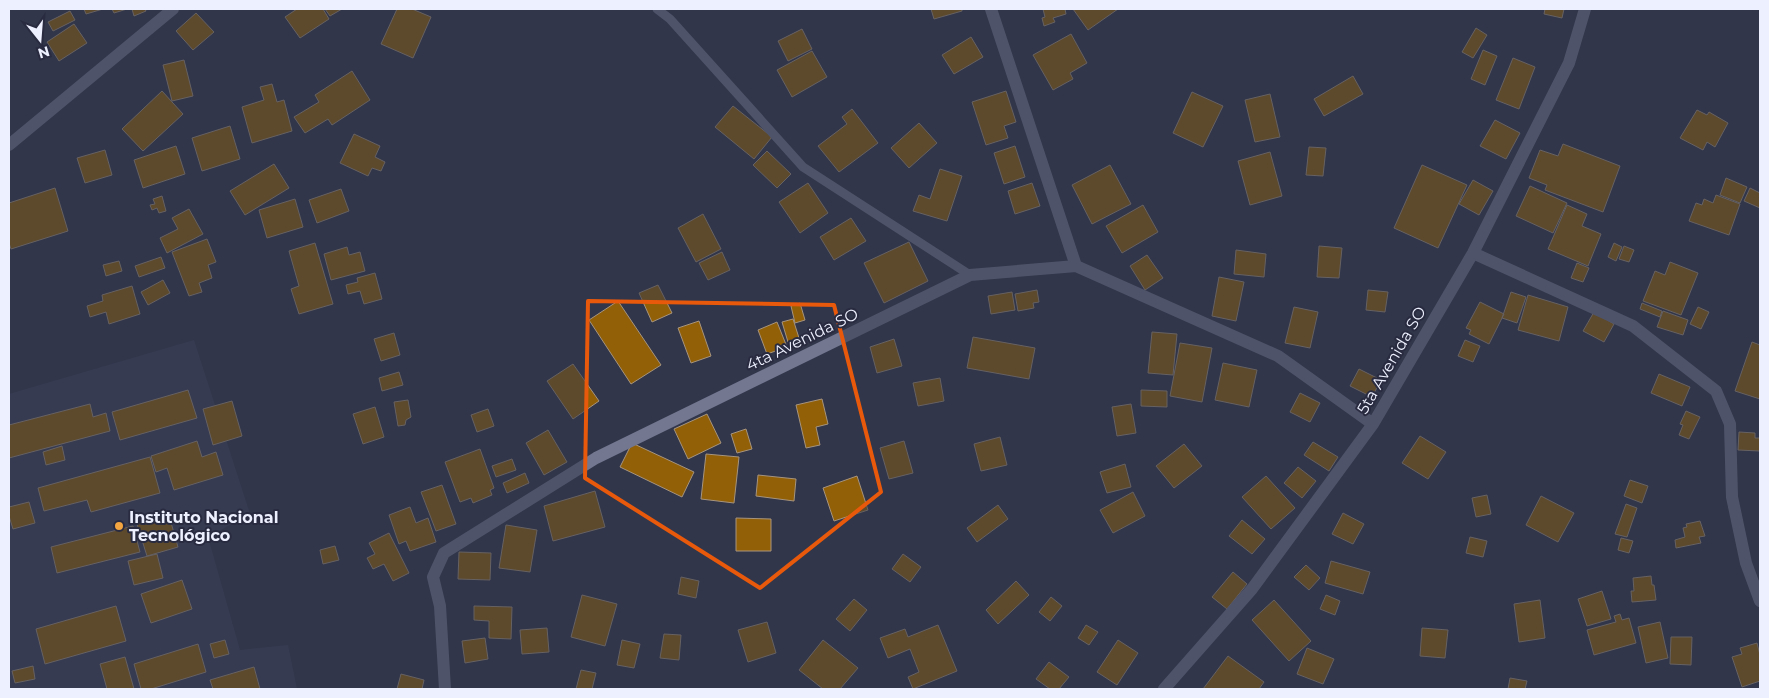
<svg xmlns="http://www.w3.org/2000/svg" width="1769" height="698" font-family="Montserrat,sans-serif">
<rect width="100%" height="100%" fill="#32364b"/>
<path fill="#3d415b" d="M194 340 250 514 208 537 240 650 288 645 297 689H9V394Z"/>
<path fill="#926006" stroke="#a6947e" d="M84 9H103L86 14Z
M112 9H127L114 13Z
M132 9H145L146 11 134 16Z
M297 9H323L329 19 300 38 285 17Z
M325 9H342L330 16Z
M397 9H412L431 17 413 58 381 44Z
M931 9H962V11L934 19Z
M1043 9H1065L1066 14 1053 18 1055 22 1044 26 1042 18 1045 17Z
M1073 9H1118L1088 30Z
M1545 9H1564L1562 18 1544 14Z
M70 11 75 20 53 31 48 22Z
M196 13 214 32 193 50 176 31Z
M74 24 87 43 59 61 47 42Z
M1476 28 1487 35 1473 58 1462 52Z
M802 29 812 49 788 61 778 41Z
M1071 34 1087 63 1070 73 1073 79 1053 90 1033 55Z
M971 37 983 57 954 74 942 55Z
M1483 50 1497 56 1485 85 1471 79Z
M812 51 827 77 792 97 777 70Z
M1513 58 1535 67 1519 109 1496 100Z
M184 60 193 96 172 101 163 65Z
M352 71 370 100 332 125 328 119 305 133 294 117 319 102 315 95Z
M1353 76 1363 94 1324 116 1314 99Z
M272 84 277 102 284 100 292 131 252 143 242 107 264 100 260 87Z
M162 91 183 114 143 151 122 129Z
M1006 91 1016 122 1004 126 1008 138 986 145 972 102Z
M1192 92 1223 106 1203 147 1173 133Z
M1270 94 1280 137 1255 142 1245 100Z
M733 106 772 137 754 159 715 127Z
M852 109 878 143 839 172 818 146 847 124 842 117Z
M1697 110 1707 115 1709 112 1728 123 1715 147 1707 142 1703 150 1680 138Z
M1495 120 1520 133 1506 159 1480 146Z
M919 123 937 143 909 168 891 148Z
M230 126 240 159 202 171 192 138Z
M354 134 380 146 375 157 385 162 381 171 372 168 368 176 340 163Z
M1563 144 1620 166 1603 212 1545 190 1547 185 1529 178 1540 150 1558 156Z
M176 146 185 174 143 188 134 160Z
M1015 146 1025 177 1004 184 994 153Z
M1309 147 1326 148 1323 176 1306 175Z
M105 150 112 175 85 183 77 158Z
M767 151 791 174 777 188 753 165Z
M1270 152 1282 196 1250 205 1238 161Z
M274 164 289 188 245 215 230 191Z
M1110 165 1131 204 1092 224 1072 185Z
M1422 165 1467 185 1438 248 1394 228Z
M940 169 962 176 947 221 913 211 919 195 930 199Z
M1726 178 1747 187 1740 203 1720 195Z
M1473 180 1493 191 1479 215 1459 204Z
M808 183 828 213 800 233 779 202Z
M1032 183 1040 206 1015 214 1008 191Z
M1530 186 1567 203 1553 233 1516 216Z
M55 188 68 231 11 249 9 243V203Z
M1750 188 1760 193V208L1744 201Z
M341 189 349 211 317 223 309 200Z
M1716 195 1740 204 1729 235 1689 221 1696 203 1702 205 1704 199 1713 203Z
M162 196 166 211 159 213 157 208 152 210 150 205 155 204 153 199Z
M295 199 303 227 267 238 259 210Z
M1143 205 1158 232 1122 253 1106 226Z
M1567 205 1587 214 1582 226 1601 234 1588 266 1548 249Z
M189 209 203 234 167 253 160 238 178 229 172 218Z
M703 214 721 249 696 262 678 228Z
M851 218 866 241 834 260 820 237Z
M207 239 216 262 208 265 212 278 199 283 202 292 189 296 172 252Z
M909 242 928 281 884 303 864 263Z
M315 243 333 304 299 314 291 289 299 286 289 251Z
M1614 243 1622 247 1616 261 1608 257Z
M1319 246 1342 248 1339 278 1317 277Z
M1624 246 1634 250 1629 262 1619 259Z
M347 247 349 255 360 252 365 271 331 280 324 254Z
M1236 250 1266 254 1264 277 1234 274Z
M722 252 730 270 708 280 699 263Z
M1147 255 1163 278 1145 290 1130 266Z
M161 257 165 268 139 277 135 266Z
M119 261 122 271 106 276 103 265Z
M1670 262 1698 273 1681 315 1643 301 1655 271 1665 275Z
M1577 263 1589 268 1583 282 1571 278Z
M375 273 382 299 364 304 360 291 348 294 346 285 358 282 357 278Z
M1219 277 1244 282 1236 321 1212 316Z
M163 280 170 293 148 305 141 292Z
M658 285 672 313 652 322 639 293Z
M132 286 140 314 109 324 106 312 90 317 87 306 103 301 102 295Z
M1037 290 1039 302 1033 303 1034 308 1018 311 1015 294Z
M1368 290 1388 292 1385 312 1366 310Z
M1012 292 1015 310 991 314 988 296Z
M1511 292 1526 297 1517 323 1502 318Z
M1528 295 1568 307 1559 341 1518 330Z
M618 301 661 365 631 384 589 320Z
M1480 302 1504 314 1489 344 1469 334 1471 330 1466 328Z
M800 303 805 320 795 323 791 306Z
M1642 303 1662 311 1660 317 1640 309Z
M1294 307 1318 312 1310 348 1285 343Z
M1698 307 1709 312 1701 329 1690 324Z
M1663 311 1688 320 1683 335 1657 327Z
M1594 312 1614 324 1604 342 1583 331Z
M793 319 799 338 788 342 782 322Z
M699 321 711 356 691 363 678 328Z
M777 322 787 347 767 354 758 330Z
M1152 332 1177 334 1173 375 1148 373Z
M394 333 400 355 381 361 374 339Z
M973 337 1035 348 1029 379 967 368Z
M894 339 902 366 877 373 870 347Z
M1465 340 1480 346 1473 362 1458 356Z
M1752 342 1760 345V399L1735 391Z
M1180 343 1212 348 1202 402 1170 396Z
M1223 363 1257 370 1249 407 1215 400Z
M573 364 599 401 573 419 547 381Z
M1359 369 1381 380 1372 397 1350 386Z
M399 372 403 385 382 391 379 378Z
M1659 374 1690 387 1682 406 1651 393Z
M940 378 944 401 918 406 913 383Z
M188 390 197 418 120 440 112 412Z
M1141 390 1167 391V407L1141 406Z
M1300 393 1320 403 1310 422 1290 412Z
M822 399 828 424 816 427 820 445 806 448 796 405Z
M408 400 411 417 406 420 405 425 398 426 394 402Z
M232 401 242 436 213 445 203 409Z
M90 404 93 417 106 413 110 431 9 458V425Z
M1131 404 1136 433 1117 436 1112 407Z
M375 407 384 437 363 444 353 414Z
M488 409 494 426 477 432 471 415Z
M1686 411 1700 417 1689 439 1679 435 1683 425 1680 424Z
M707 414 721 443 688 459 674 429Z
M746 429 752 449 737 453 731 434Z
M548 430 567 462 544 475 526 443Z
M1739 432 1755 433V438H1760V451L1738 450Z
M1420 436 1446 452 1428 479 1402 463Z
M1000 437 1007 465 981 471 974 444Z
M197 441 202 457 216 452 223 475 174 490 167 468 156 472 151 456Z
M904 441 913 473 889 479 880 448Z
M1313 442 1338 457 1329 471 1304 455Z
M632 443 694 472 682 497 620 467Z
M1184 444 1202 466 1174 488 1156 466Z
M62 446 65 460 46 465 43 452Z
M480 449 494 488 490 490 492 495 473 503 471 498 460 502 445 462Z
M706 454 739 457 734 503 701 499Z
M150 457 160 493 91 512 87 500 44 511 38 488Z
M512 459 516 470 496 477 492 466Z
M1125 464 1131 487 1107 493 1100 472Z
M1298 467 1316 481 1302 498 1284 483Z
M525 473 529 483 507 493 503 483Z
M758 475 796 479 794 501 756 496Z
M857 476 868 510 834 521 823 488Z
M1266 476 1295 508 1271 529 1242 497Z
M1630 480 1648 486 1642 503 1624 496Z
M442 485 456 524 436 531 421 492Z
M595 491 605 527 553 541 544 506Z
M1133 492 1145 516 1113 533 1100 510Z
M1487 495 1491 514 1476 517 1472 498Z
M1541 496 1574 513 1558 542 1526 525Z
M29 502 35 523 13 529 9 516V507Z
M1626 504 1637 508 1627 537 1615 534Z
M998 505 1008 519 977 542 967 528Z
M410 507 416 523 428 518 436 542 410 551 406 541 399 544 389 515Z
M168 512 178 547 147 556 136 521Z
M1343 513 1364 524 1353 544 1332 534Z
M736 518 771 519V551H736Z
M1242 520 1265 539 1252 554 1229 536Z
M1700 521 1705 536 1699 537 1701 543 1676 548 1675 540 1685 537 1683 528 1687 527 1686 524Z
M506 525 537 530 530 572 499 568Z
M133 526 140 552 57 573 51 547Z
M389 533 409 573 393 581 384 564 373 569 367 558 375 554 369 543Z
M1470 537 1487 541 1483 557 1466 553Z
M1621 538 1633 541 1629 553 1618 550Z
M335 546 339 560 323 564 320 550Z
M459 552 491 553 490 580 458 579Z
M157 554 163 578 134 585 128 561Z
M903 554 921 567 910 582 892 569Z
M1331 561 1370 572 1363 594 1325 583Z
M1306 565 1320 578 1309 590 1294 577Z
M1233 572 1247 584 1227 609 1212 597Z
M1651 576 1652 585H1654L1656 600 1632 602 1631 591H1634L1633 578Z
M681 577 699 581 696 598 678 594Z
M182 580 192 609 151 623 141 594Z
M1016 581 1029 595 998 624 986 610Z
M1602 591 1611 619 1587 626 1578 599Z
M582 595 617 604 605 646 571 637Z
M1326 595 1340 601 1335 615 1320 609Z
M1051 597 1062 606 1050 621 1039 612Z
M854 599 867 610 850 631 836 619Z
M1274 600 1311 641 1289 661 1252 620Z
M1540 600 1545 638 1519 642 1514 604Z
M116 606 126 641 45 664 36 629Z
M474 606 512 607 511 639 489 638V621L474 620Z
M1620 614 1622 620 1629 618 1636 643 1594 655 1587 630 1616 622 1614 616Z
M767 622 776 653 748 662 738 630Z
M1660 622 1668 658 1646 663 1638 627Z
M938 625 957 671 913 689 908 677 919 672 910 649 888 658 880 638 905 629 908 637Z
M1086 625 1098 632 1089 645 1078 638Z
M547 628 549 652 522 654 520 630Z
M1422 628 1448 630 1445 658 1420 656Z
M664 634 681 635 679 660 660 658Z
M1671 637H1692L1691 665 1670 664Z
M485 638 488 659 465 663 462 641Z
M225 640 229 654 214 658 210 644Z
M622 640 640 644 634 668 617 665Z
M823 640 858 668 840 689H823L799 670Z
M1118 640 1138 653 1117 685 1097 672Z
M1757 643 1760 655V681L1742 687 1732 657 1742 654 1740 648Z
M198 644 206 672 151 689H141L134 664Z
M1307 648 1334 659 1323 684 1297 674Z
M1228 656 1264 682 1259 689H1203Z
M125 657 134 689H107L100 664Z
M1049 662 1069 677 1059 689H1050L1036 679Z
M33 666 35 679 15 683 12 671Z
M254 667 260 689H213L210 680Z
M581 670 596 673 592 689H576Z
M401 674 424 680 422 689H397Z
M1510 678 1527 681 1525 689H1508Z"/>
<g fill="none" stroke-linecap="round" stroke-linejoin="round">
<path stroke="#737790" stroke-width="9" d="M657 9 670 19 803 167 970 275"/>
<path stroke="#737790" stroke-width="12" d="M991 9 1076 266
M9 145 173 9
M1473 253 1633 326 1716 391 1730 424 1732 497 1746 563 1760 601
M445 689 440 606 433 577 444 553 596 458 970 275 1076 266 1278 356 1373 424
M1164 689 1252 589 1373 424 1473 253 1569 63 1585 9"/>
</g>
<path d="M0 0H1769V698H0ZM588 301 834 305 881 492 760 588 585 478Z" fill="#32364b" fill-opacity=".55" fill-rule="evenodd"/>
<path fill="none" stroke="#e8590c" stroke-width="4" stroke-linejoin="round" d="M588 301 834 305 881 492 760 588 585 478Z"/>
<circle fill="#f2a540" stroke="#292b40" stroke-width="2" cx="119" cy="526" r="5"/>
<g text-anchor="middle" stroke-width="4" stroke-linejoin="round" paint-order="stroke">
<g font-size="16" fill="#edf0fe" stroke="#292b40">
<text transform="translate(802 339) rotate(-26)" y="6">4ta Avenida SO</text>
<text transform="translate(1391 360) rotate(-60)" y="6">5ta Avenida SO</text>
</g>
<g font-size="16" font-weight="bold" fill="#edf0fe" stroke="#292b40" text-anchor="start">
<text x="129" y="523">Instituto Nacional<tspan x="129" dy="18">Tecnológico</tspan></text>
</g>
</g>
<rect width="1769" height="698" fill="none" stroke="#edf0fe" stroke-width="20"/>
<g transform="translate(40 40) rotate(163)" stroke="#292b40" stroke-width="4" paint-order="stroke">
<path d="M0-4L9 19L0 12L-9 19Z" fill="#edf0fe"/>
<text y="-8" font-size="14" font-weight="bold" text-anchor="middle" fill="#edf0fe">N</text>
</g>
</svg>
